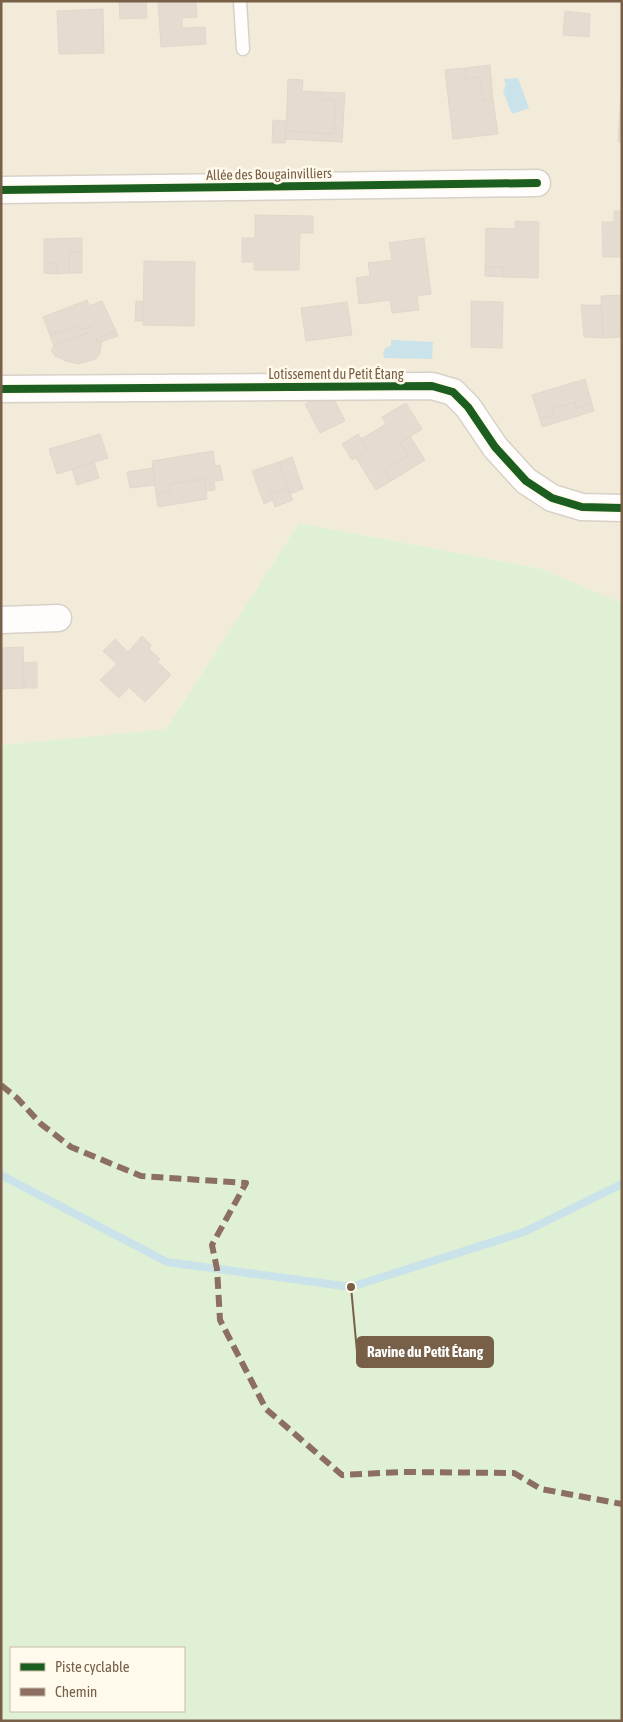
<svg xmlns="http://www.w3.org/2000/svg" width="623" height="1722" font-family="'Asap Condensed',sans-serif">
<rect width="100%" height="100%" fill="#f7f4ea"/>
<path fill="#f3ebda" d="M1 1H622V603L542 569 299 523 166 729 1 745Z"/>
<path fill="#e0f0d4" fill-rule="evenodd" d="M299 523 542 569 622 603V1721H1V745L166 729ZM11 1648H184V1711H11Z"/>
<path fill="#cae2e9" d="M518 78 529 108 512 114 503 91 506 85 504 79Z
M391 340 433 342 432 359 384 358 383 354 385 348 391 346Z"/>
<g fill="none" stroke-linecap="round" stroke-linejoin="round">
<path stroke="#cae2e9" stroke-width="8" d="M1 1175 167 1262 351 1287 524 1232 622 1184"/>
</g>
<path fill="#e4dcd1" stroke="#e1d8cc" d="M119 1H146L147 18 120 19Z
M158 1H196L197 17 182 18V28L205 27 206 44 161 47Z
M103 9 104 53 59 54 57 11Z
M565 11 590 14 589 37 563 35Z
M490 65 493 100 483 101 480 77 466 79 465 68Z
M465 68 466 79 480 77 483 101 493 100 498 134 453 139 445 70Z
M288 79 303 80 302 91 321 92V100H335L334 134 286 131Z
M622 82V109H620Z
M321 92 345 93 342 142 285 139 286 131 334 134 335 100H321Z
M620 109H622V124H619Z
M273 120 286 121 285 143H272Z
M619 124H622V143L618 142Z
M621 203H622V257H603L602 222H614V211H622Z
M255 215 313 216V233H300L299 270H254V262H242V238H255Z
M515 221 539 222 538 278 503 277V267H485L486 228 515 229Z
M82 238V252H69V273L57 274V263H44V239Z
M424 238 431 294 417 296 419 310 392 313 390 300 359 304 356 278 370 276 368 263 392 260 389 243Z
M69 252H82V273H69Z
M144 261 195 262 194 326 143 325Z
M44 263H57V274L44 273Z
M485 267H503V277L485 276Z
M622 295V327H620V337L603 338 601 296Z
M87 300 89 306 102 301 116 331 97 339 91 326 81 330 79 325 50 335 43 317Z
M136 301H143V321H135Z
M471 301 503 302 502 348 471 347Z
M347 302 352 335 306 341 301 308Z
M581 305H601L603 338 584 337Z
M79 325 81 330 91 326 92 331 54 346 50 335Z
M92 331 98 343 102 341 100 353 96 359 78 364 66 361 55 356 51 350 54 346Z
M116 331 118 336 98 343 97 339Z
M585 379 592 404 576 408 575 402 552 409 554 415 540 419 532 395Z
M330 391 345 421 320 433 305 404Z
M575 402 576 408 592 404 594 411 542 427 540 419 554 415 552 409Z
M406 403 422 429 400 443 408 456 384 470 391 481 376 490 356 458 368 450 361 439 386 424 382 417Z
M100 434 108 458 57 474 49 449Z
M358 434 368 450 352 460 342 444Z
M410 436 425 460 391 481 384 470 408 456 400 443Z
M213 451 215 466 220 465 223 480 214 481 215 490 206 491 204 479 169 484 171 491 156 494 152 461Z
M292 457 303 489 290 494 279 462Z
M94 462 99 478 77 485 72 469Z
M279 462 288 488 271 493 273 500 264 504 252 471Z
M153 468 155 485 130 488 127 472Z
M204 479 207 499 158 507 156 494 171 491 169 484Z
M288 488 293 500 275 507 271 493Z
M142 636 151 645 149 649 160 659 157 662 163 667 142 688 135 681 119 698 100 680 117 664 103 651 115 639 128 652Z
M23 647 24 688 1 689V648Z
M37 662V688H24L23 663Z
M163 667 171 675 145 702 130 688 135 681 142 688Z"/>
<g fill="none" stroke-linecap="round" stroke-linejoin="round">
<g stroke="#d7d1c8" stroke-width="15">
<path id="lane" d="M240 1 243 49"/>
</g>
<g stroke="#d7d1c8" stroke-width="29">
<path id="street" d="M1 190 537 183
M1 389 432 386 453 392 468 407 495 447 526 481 552 498 582 507 622 508
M1 620 58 618"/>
</g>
<use href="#lane" stroke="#fefdfc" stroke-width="12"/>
<use href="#street" stroke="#fefdfc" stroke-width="26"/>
<path stroke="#8d6e63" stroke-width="6" stroke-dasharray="12 6" stroke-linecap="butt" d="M1 1085 17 1098 41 1124 71 1147 141 1176 246 1183 212 1245 217 1269 220 1320 266 1409 342 1475 402 1472 514 1473 541 1489 622 1504"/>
<g stroke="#fffaec" stroke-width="11">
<path id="cycleway" d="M1 190 537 183
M1 389 432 386 453 392 468 407 495 447 526 481 552 498 582 507 622 508"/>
</g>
<use href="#cycleway" stroke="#1b5e20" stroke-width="8"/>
</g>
<g text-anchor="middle" stroke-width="5" stroke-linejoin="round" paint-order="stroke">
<g font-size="14" fill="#785f48" stroke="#fffaec">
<text transform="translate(269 174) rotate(-1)" y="5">Allée des Bougainvilliers</text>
<text x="336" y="379">Lotissement du Petit Étang</text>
</g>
</g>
<path fill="none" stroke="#785f48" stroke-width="2" d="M351 1287L357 1352"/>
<circle fill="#785f48" stroke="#fffaec" stroke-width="2" cx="351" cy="1287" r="5"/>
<rect fill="#785f48" stroke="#785f48" stroke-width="2" x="357" y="1337" width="136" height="30" rx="5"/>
<g font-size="15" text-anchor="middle" font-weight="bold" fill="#fff">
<text x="425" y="1357">Ravine du Petit Étang</text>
</g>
<rect width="623" height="1722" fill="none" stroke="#785f48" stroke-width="5"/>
<rect x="10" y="1647" width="175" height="65" fill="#fffaec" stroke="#c9bcaa"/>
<rect x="20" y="1663" width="25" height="8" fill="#1b5e20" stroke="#c9bcaa"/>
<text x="55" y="1672" font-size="15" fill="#785f48">Piste cyclable</text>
<rect x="20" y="1688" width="25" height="8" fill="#8d6e63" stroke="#c9bcaa"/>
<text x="55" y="1697" font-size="15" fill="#785f48">Chemin</text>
</svg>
